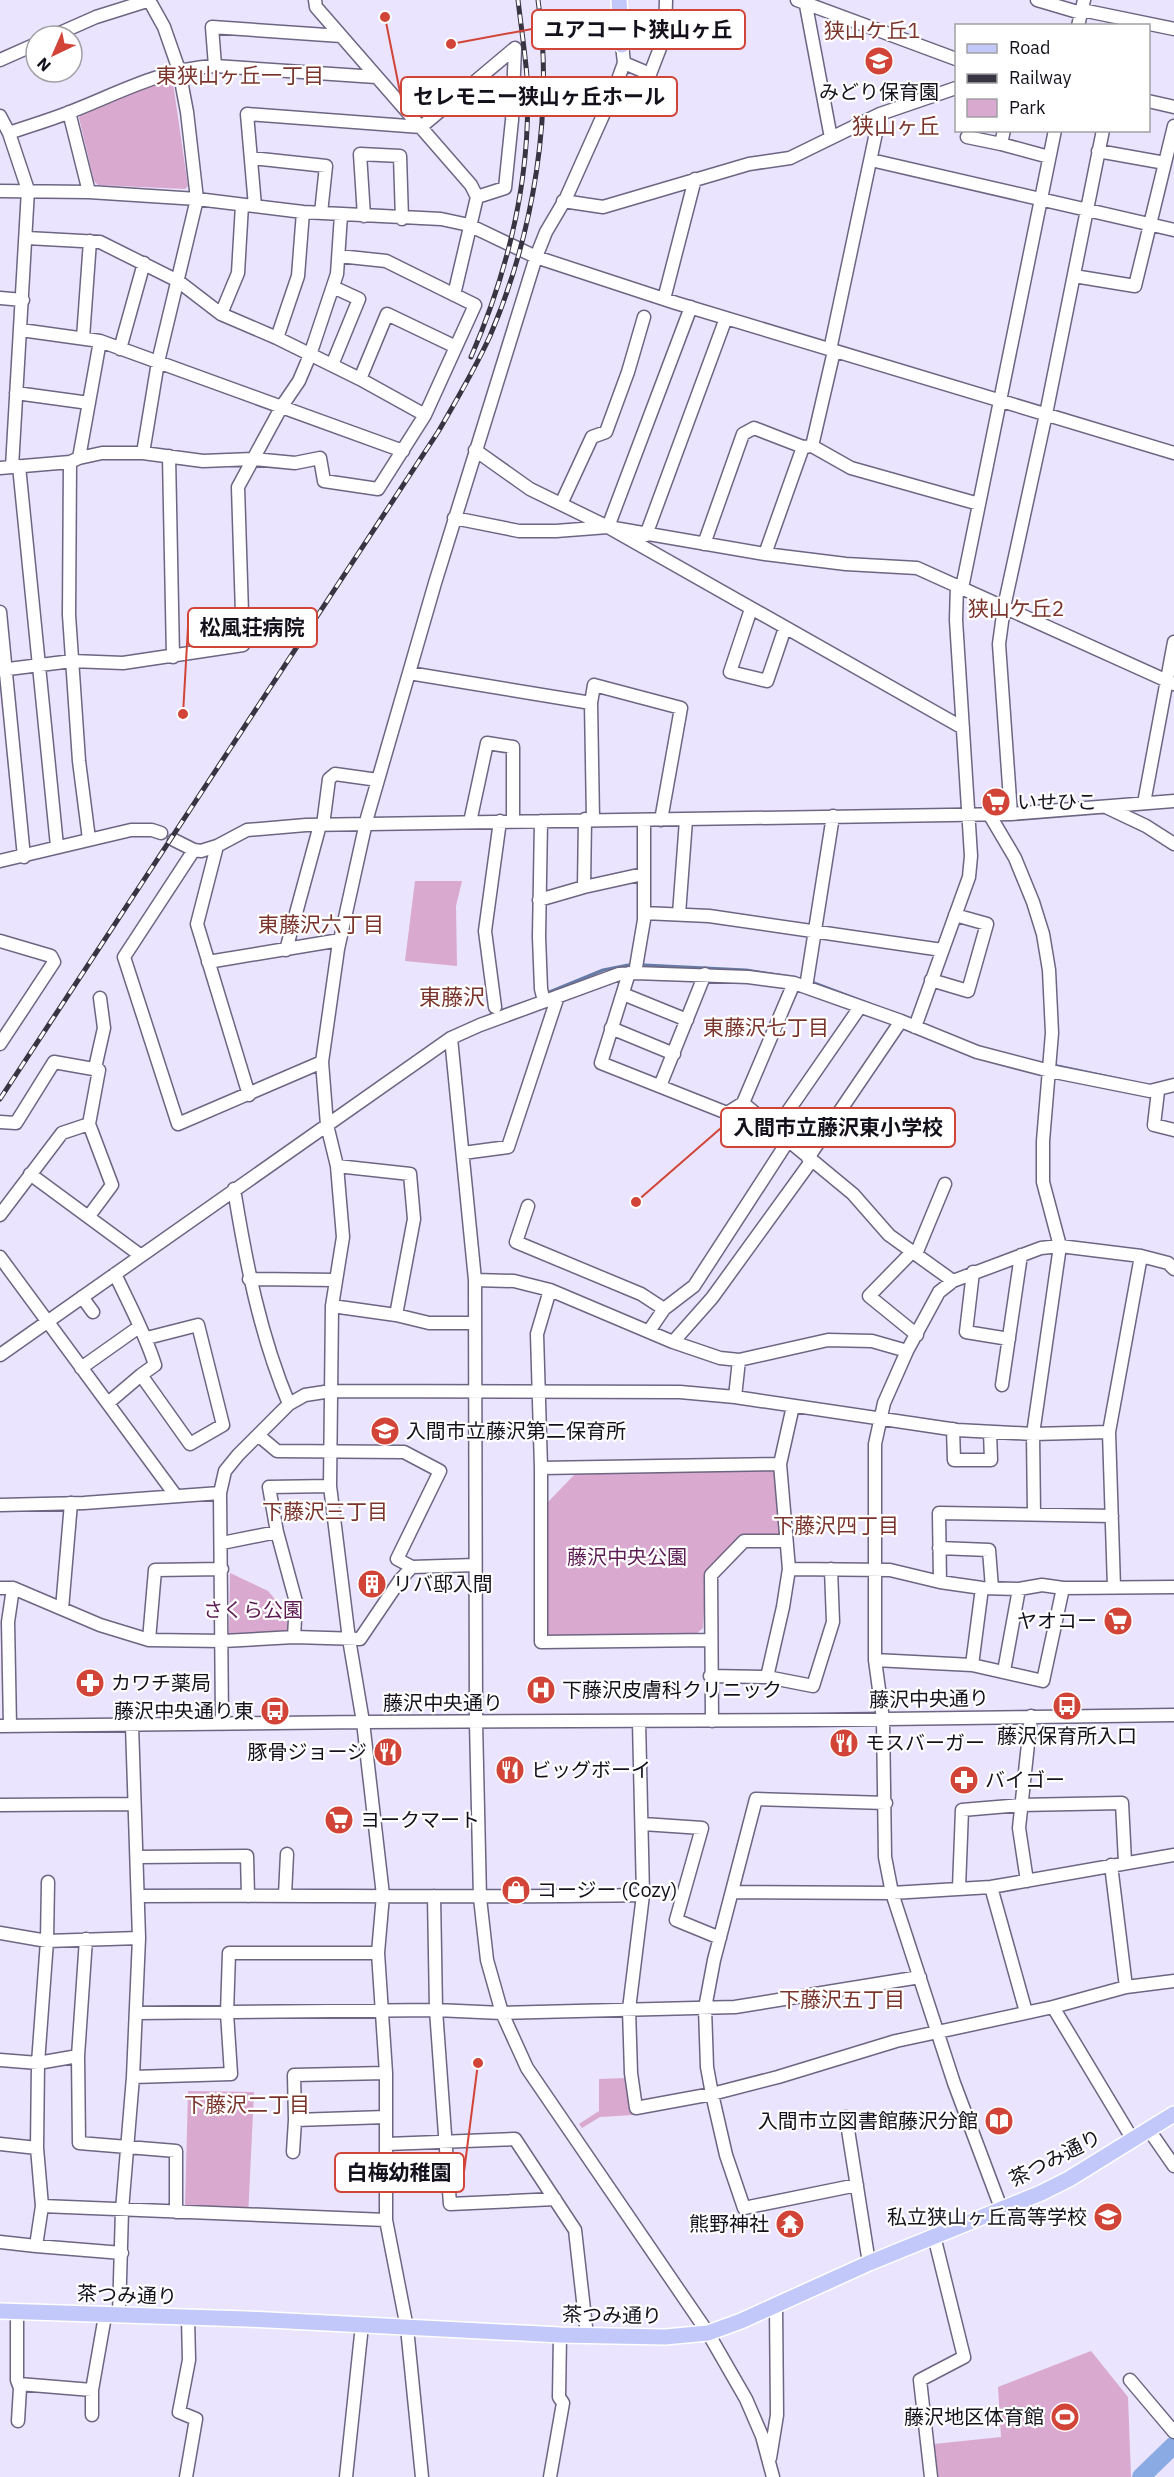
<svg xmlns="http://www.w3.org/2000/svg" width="1174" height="2477" font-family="'IBM Plex Sans','Noto Sans JP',sans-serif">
<rect width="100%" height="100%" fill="#eae4fe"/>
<path fill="#d9a9cf" d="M165 79 173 83 188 186 185 189 98 185 94 181 79 118 81 114Z
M415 881H462L456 906 457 966 405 961Z
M771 1469 781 1477V1532L777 1537H744L706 1574 703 1628 695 1635 667 1634 663 1640H546L543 1629 548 1502 575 1474Z
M230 1573 268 1591 292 1619 294 1637 229 1633Z
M626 2078 633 2115 600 2117 582 2128 579 2124 599 2111V2079Z
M188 2091 254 2092 248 2217 185 2207Z
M1091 2351 1128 2397 1131 2477H938L934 2444 1001 2437 998 2387Z"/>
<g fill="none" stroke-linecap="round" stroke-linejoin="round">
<path stroke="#667ca7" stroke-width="3" d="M645 965 746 970 791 977
M809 981 870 1004
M547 993 603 970 628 965
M491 1014 529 1001
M1053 1065 1124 1080"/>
<path stroke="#89aae2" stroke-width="18" d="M1141 2477 1174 2445"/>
<g stroke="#6d6582" stroke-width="15">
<path id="minor" d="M315 0 316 7 471 185 477 197 454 295
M797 0 956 59
M805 0 831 138
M1037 0 1081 13
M1082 10 1174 29
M1078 26 1084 0
M53 36 96 17 150 0
M0 60 36 44
M624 63 650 74 665 35 666 0
M215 66 212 27 341 36
M1148 101 1174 107
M69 112 89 192
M0 116 9 133 28 190 12 467
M9 133C29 126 50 120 70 112 119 93 161 69 215 66L376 77
M967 137 1001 144 1004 130
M1001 144 1049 157
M1098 151 1165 163
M252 158 326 166 321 213
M871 160 1174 230
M0 191 89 192 197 199 303 212 441 219 469 225 536 257 676 303 1174 453
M563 201 603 207 749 164 790 158 880 114 956 88
M255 206 247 114 421 127 515 48 512 120 505 188 477 197
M364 216 360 154 400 156 402 219
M27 238 100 242 178 281 221 314 277 338 360 379 425 415
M1074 276 1135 286 1174 126
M0 298 23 300
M664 299 695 179
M221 314 238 273 242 205
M21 330 100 341 403 451
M83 338 90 241
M277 338 298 276 303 212
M120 349 144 263
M830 350 880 114
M332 365 359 299 333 287
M360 379 387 314 456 347
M16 393 89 403
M812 446 851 468 979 504
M475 450 530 489 608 527 963 728
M143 453 158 362 197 199 187 112 179 70 164 27 149 0
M169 456 173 657
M79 458 102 453H143L203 461 253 459 295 463 320 458 324 481 378 489 425 415 475 305 386 261 339 256
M70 462 69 615 79 761 89 839
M19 466 57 846
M0 468 70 462 79 458 100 341
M561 504 592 437 606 432 628 372 644 317
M454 518 519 531H556L608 527 765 554 846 564 917 568 1174 684
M608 527 691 307
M646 535 726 318
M704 544 743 434 754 428 803 447
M765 554 803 447 812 446 834 351
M962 588 1055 130
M751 609 730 672 767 681 785 628
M0 612 24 857
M0 670 72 661 123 663 243 645 238 487 282 406 299 381 310 355 337 274 341 215
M409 673 591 703 594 685 681 708 661 820
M591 703 593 819
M1144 803 1174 642
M1106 807 1146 826 1174 844
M989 814 1015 858 1033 902 1043 934 1049 970 1052 1033 1043 1141V1182L1060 1246 1033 1434 1034 1515
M1011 814 999 644 1004 607 1046 414 1103 130
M541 821 539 937 541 989 544 1001
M470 822 487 743 513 747V821
M323 825 329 779 335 774 378 780
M174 840 194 850 201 851 217 846 247 830 306 825 1011 814 1174 801
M217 846 197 924 249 1095
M194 850 124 957 178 1124 322 1062
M0 861 131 830H152L161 833
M584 887 585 819
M539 900 584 887 643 874
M644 913 709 916 942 950
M679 914 686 820
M0 941 51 956 54 962 0 1044
M286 950 320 825
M208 962 340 940
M629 973 601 1063 727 1113 743 1103
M635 973 644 920V820
M931 980 968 991 987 924 955 915
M794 983 743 1103 853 1194 889 1235 953 1281
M806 987 833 816
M623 994 687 1020
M495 1007 485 931 500 821
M915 1027 969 877 971 856 956 620 957 585
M611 1028 674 1054
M451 1038 475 1280 476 1722 480 1898 487 1960 502 2013 527 2068 708 2333 746 2399 762 2436 773 2477
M95 1068 104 1028 100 998
M660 1086 705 974
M1158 1091 1154 1125 1174 1130
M0 1122 16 1123 54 1062 99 1070 89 1124 62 1133 0 1215
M89 1124 112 1185 89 1216
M775 1130 860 1007
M463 1153 508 1147 558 996
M808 1158 901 1021
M337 1166 410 1174 414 1219 396 1315
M30 1174 140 1255
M234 1189C246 1263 260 1335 289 1404
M528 1206 516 1242 641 1294 664 1309 649 1331
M913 1251 869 1296 917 1335
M916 1254 945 1184
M0 1257 176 1496
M973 1272 966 1332 1009 1339
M115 1274C129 1304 145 1333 155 1365L141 1375 190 1444 223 1425 198 1325 147 1338
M249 1279 336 1280
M475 1280 514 1281 550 1290 673 1342 720 1358 739 1360 828 1340 872 1341 907 1351
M550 1290 537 1334 541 1468V1642L710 1640
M82 1297 93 1312
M332 1306 396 1315 429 1323H475
M664 1309 694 1286 788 1141
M673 1342 712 1298 812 1160
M0 1355 451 1038 480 1025 619 974 635 973 748 977 794 983 901 1021 977 1052 1050 1071 1150 1091 1174 1085
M81 1368 139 1327
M1002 1385 1021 1255
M735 1397 739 1360
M108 1403 141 1375
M953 1429 954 1460H991L990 1432
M258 1435 277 1451 404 1452 440 1471 397 1559 412 1567 475 1565
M541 1468 780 1464
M0 1505 84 1503 220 1493
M222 1543 277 1532
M939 1548 989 1550 992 1588
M789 1569 890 1570 940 1582 982 1588 1019 1589 1042 1585 1063 1588 1174 1587
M940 1582 939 1513 1112 1516
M1114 1587 1109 1432 1141 1256
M0 1588H13L100 1625 149 1640 223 1641 294 1637 360 1639 400 1580 412 1567
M62 1609 71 1503
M294 1637 296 1602 277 1532 269 1487 330 1486
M149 1640 155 1570 222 1569
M875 1660 972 1665 1043 1681 1063 1588
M972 1665 982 1588
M1004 1671 1019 1589
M710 1676 767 1677 813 1686 833 1622 831 1569
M767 1677 783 1607 789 1569 780 1464 793 1406
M639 1721 643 1895 629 2009 631 2073 636 2108 712 2094 778 2077 896 2041 1053 2007 1126 1987 1174 1981
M712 1721 711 1575 744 1541H785
M222 1724 220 1493 225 1471 238 1455 289 1404 305 1395 331 1391 680 1392 735 1397 957 1430 1033 1434 1109 1432
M0 1726 363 1722 812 1720 1174 1715
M10 1726 8 1622 13 1588
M0 1805 133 1804
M643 1824 702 1828 676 1920 720 1938
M137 1857 247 1856 248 1896
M1111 1865 1126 1987
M1027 1881 1019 1828 1031 1716
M991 1887 1026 2012
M959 1888 962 1810 1020 1805 1122 1803 1125 1862
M733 1892 892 1893 991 1887 1174 1855
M285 1895 287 1854
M138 1896C306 1895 475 1898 643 1895
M434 1896 436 2010 450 2204 555 2199
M0 1933 47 1941 139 1938
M86 1939 78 2056 79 2143 176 2151V2212
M1053 2007 1133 2140
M136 2013 436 2010 502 2013 735 2007 920 1977
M0 2060 38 2063 78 2056
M386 2073 294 2075 295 2120 386 2117
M133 2077 231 2074 227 2013 229 1953H378
M846 2117 869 2263
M1149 2130 1174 2166
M0 2144 37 2148
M387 2144 515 2139 575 2230 587 2336
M293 2152 295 2120
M857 2185 744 2208 726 2155 712 2094 707 2067 705 2008 714 1960 756 1799 886 1803
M42 2206 386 2220
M1001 2208 954 2083 892 1893 885 1857 883 1719 875 1660V1444L884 1403 907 1351 939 1292 953 1281 1041 1248 1060 1246 1141 1256 1168 1263 1174 1269
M0 2242 36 2246 42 2206 37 2148 38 2063 47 1941 48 1882
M36 2246 122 2253
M17 2312V2380L20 2388 18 2421
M119 2315 122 2210 133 2077 139 1938 132 1725
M1130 2380 1174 2432
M19 2384 92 2390
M92 2415V2390L105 2316
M770 2458 777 2415 776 2306
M186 2477 196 2419 179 2412 189 2360 188 2318
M346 2477 362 2325
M422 2477 407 2328 386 2220V2073L378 1953 383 1895 363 1722 349 1639 330 1486 332 1306 343 1237 337 1166 327 1125 322 1062 338 949 367 818 435 583 536 257 546 232 566 198 613 93 624 63 622 45
M550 2477 563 2403 559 2397 560 2335
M931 2477 920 2380 964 2357 934 2236"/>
</g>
<g stroke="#fff" stroke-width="18">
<path id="major" d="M619 0 622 45
M0 2311 247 2319 560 2335 665 2337 708 2333 741 2321 869 2263 1041 2193 1069 2179 1174 2114"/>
</g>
<use href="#minor" stroke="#fff" stroke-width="12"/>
<use href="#major" stroke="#c3c8fb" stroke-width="15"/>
<g stroke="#383442" stroke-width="5">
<path id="rail" d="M471 357C509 269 532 175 527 77 525 52 521 26 518 0
M0 1099 438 432C456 401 475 369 490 336 534 233 554 111 538 0"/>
</g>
<use href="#rail" stroke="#fff" stroke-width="3" stroke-dasharray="9" stroke-linecap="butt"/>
</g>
<defs>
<g id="school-disc" transform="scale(1.5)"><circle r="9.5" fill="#d14437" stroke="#fff"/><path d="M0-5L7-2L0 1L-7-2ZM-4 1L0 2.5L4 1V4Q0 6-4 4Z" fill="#fff"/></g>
<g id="supermarket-disc" transform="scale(1.5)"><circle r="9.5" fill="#d14437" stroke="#fff"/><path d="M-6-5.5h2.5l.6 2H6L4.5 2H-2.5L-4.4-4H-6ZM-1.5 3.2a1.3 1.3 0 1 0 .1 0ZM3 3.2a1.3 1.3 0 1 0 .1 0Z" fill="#fff"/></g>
<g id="building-disc" transform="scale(1.5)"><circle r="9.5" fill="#d14437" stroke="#fff"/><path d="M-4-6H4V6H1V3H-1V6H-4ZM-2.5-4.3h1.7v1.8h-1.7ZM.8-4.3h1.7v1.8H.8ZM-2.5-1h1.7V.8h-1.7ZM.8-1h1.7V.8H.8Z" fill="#fff"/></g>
<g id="pharmacy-disc" transform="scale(1.5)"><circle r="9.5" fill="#d14437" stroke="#fff"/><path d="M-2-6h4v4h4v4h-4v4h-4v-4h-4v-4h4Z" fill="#fff"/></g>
<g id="hospital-disc" transform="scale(1.5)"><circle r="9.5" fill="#d14437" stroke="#fff"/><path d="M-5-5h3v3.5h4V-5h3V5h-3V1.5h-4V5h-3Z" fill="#fff"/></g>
<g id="bus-disc" transform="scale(1.5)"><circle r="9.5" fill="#d14437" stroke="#fff"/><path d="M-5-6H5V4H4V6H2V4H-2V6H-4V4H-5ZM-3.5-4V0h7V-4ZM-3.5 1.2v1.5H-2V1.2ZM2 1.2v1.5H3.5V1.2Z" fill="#fff"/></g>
<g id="restaurant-disc" transform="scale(1.5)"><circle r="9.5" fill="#d14437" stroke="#fff"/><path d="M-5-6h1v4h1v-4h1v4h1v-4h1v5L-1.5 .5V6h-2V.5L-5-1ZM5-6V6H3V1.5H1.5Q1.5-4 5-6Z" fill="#fff"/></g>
<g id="shop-disc" transform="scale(1.5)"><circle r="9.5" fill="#d14437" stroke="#fff"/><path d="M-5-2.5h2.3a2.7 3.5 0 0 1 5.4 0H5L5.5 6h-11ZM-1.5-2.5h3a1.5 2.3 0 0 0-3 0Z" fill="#fff"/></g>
<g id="library-disc" transform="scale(1.5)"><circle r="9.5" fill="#d14437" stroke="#fff"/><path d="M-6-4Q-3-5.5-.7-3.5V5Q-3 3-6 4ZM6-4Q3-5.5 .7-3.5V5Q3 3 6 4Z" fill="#fff"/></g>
<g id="temple-disc" transform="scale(1.5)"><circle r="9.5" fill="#d14437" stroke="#fff"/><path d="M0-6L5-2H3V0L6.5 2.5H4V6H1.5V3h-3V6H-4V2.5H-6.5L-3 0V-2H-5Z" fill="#fff"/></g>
<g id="stadium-disc" transform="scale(1.5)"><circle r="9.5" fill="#d14437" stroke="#fff"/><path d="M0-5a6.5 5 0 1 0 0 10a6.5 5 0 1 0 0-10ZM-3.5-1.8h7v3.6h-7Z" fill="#fff"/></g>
</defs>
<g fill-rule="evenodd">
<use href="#school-disc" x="879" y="61"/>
<use href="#supermarket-disc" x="996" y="802"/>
<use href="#school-disc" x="385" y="1431"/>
<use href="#building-disc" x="372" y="1584"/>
<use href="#supermarket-disc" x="1118" y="1621"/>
<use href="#pharmacy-disc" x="90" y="1683"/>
<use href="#hospital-disc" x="541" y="1690"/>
<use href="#bus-disc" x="1067" y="1706"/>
<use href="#bus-disc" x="275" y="1711"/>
<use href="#restaurant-disc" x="844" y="1743"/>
<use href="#restaurant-disc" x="388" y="1752"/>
<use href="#restaurant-disc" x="510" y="1770"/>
<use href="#pharmacy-disc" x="964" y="1780"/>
<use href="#supermarket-disc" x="339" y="1820"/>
<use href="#shop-disc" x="516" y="1890"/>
<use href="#library-disc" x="999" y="2121"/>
<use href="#school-disc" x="1108" y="2217"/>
<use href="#temple-disc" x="790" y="2224"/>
<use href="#stadium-disc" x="1065" y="2417"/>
</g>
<g text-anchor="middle" stroke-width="4.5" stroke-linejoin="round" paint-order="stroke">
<g font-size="20" fill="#14111c" stroke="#fff" text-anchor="start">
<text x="879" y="99" text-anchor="middle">みどり保育園</text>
<text x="1017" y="809">いせひこ</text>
<text x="406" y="1438">入間市立藤沢第二保育所</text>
<text x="393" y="1591">リバ邸入間</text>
<text x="1097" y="1628" text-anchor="end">ヤオコー</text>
<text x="111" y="1690">カワチ薬局</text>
<text x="562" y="1697">下藤沢皮膚科クリニック</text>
<text x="254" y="1718" text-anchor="end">藤沢中央通り東</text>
<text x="1067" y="1743" text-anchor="middle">藤沢保育所入口</text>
<text x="865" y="1750">モスバーガー</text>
<text x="367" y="1759" text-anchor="end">豚骨ジョージ</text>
<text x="531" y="1777">ビッグボーイ</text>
<text x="985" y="1787">バイゴー</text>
<text x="360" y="1827">ヨークマート</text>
<text x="537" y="1897">コージー (Cozy)</text>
<text x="978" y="2128" text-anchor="end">入間市立図書館藤沢分館</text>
<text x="1087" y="2224" text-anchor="end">私立狭山ヶ丘高等学校</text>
<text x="769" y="2231" text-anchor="end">熊野神社</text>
<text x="1044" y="2424" text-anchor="end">藤沢地区体育館</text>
</g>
<g font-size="20" fill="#5d1b54" stroke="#fff">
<text x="627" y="1564">藤沢中央公園</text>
<text x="253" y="1617">さくら公園</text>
</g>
<g font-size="20" fill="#14111c" stroke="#fff">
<text transform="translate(929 1699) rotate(-1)" y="7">藤沢中央通り</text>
<text x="443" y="1710">藤沢中央通り</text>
<text transform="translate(1055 2158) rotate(-27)" y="7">茶つみ通り</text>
<text transform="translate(127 2295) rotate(2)" y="7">茶つみ通り</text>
<text transform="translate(612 2315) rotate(1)" y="7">茶つみ通り</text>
</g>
<g font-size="21" fill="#7a342c" stroke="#fff">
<text x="872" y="38">狭山ケ丘1</text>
<text x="240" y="83">東狭山ヶ丘一丁目</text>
<text x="1016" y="616">狭山ケ丘2</text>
<text x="321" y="932">東藤沢六丁目</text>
<text x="766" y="1035">東藤沢七丁目</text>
<text x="325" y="1519">下藤沢三丁目</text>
<text x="836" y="1533">下藤沢四丁目</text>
<text x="842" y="2007">下藤沢五丁目</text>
<text x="247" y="2112">下藤沢二丁目</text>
</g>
<g font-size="22" fill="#7a342c" stroke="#fff">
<text x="896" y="134">狭山ヶ丘</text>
<text x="452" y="1005">東藤沢</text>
</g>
</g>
<path fill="none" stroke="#d14437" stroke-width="2" d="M451 44L532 29M385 17L401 97M183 714L188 627M636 1202L721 1128M478 2063L464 2172"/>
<g fill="#d14437" stroke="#fff" stroke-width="2">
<circle cx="451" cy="44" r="6"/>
<circle cx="385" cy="17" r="6"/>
<circle cx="183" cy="714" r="6"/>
<circle cx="636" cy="1202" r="6"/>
<circle cx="478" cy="2063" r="6"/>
</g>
<g fill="#fff" stroke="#d14437" stroke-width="2">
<rect x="532" y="10" width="213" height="39" rx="6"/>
<rect x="401" y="77" width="276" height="39" rx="6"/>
<rect x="188" y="608" width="129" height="39" rx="6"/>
<rect x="721" y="1108" width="234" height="39" rx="6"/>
<rect x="335" y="2153" width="129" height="39" rx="6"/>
</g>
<g font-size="21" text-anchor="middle" font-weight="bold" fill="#14111c">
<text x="638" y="37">ユアコート狭山ヶ丘</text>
<text x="539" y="104">セレモニー狭山ヶ丘ホール</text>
<text x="252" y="635">松風荘病院</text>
<text x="838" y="1135">入間市立藤沢東小学校</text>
<text x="399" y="2180">白梅幼稚園</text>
</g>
<rect x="955" y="24" width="195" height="108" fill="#ffffff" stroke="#a1a0a4" stroke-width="1.5"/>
<rect x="967" y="44" width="30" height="9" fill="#c3c8fb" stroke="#a1a0a4" stroke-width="1.5"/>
<text x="1009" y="54" font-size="18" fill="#14111c">Road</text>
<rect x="967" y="74" width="30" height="9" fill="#383442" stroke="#a1a0a4" stroke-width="1.5"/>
<text x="1009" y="84" font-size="18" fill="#14111c">Railway</text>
<rect x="967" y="99" width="30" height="18" fill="#d9a9cf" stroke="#a1a0a4" stroke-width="1.5"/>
<text x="1009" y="114" font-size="18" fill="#14111c">Park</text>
<g transform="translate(54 54) rotate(224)"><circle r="28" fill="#ffffff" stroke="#a1a0a4" stroke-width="1.5"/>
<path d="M0-4.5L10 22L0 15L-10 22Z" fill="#d14437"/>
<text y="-9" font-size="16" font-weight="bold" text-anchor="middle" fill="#14111c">N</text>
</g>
</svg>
